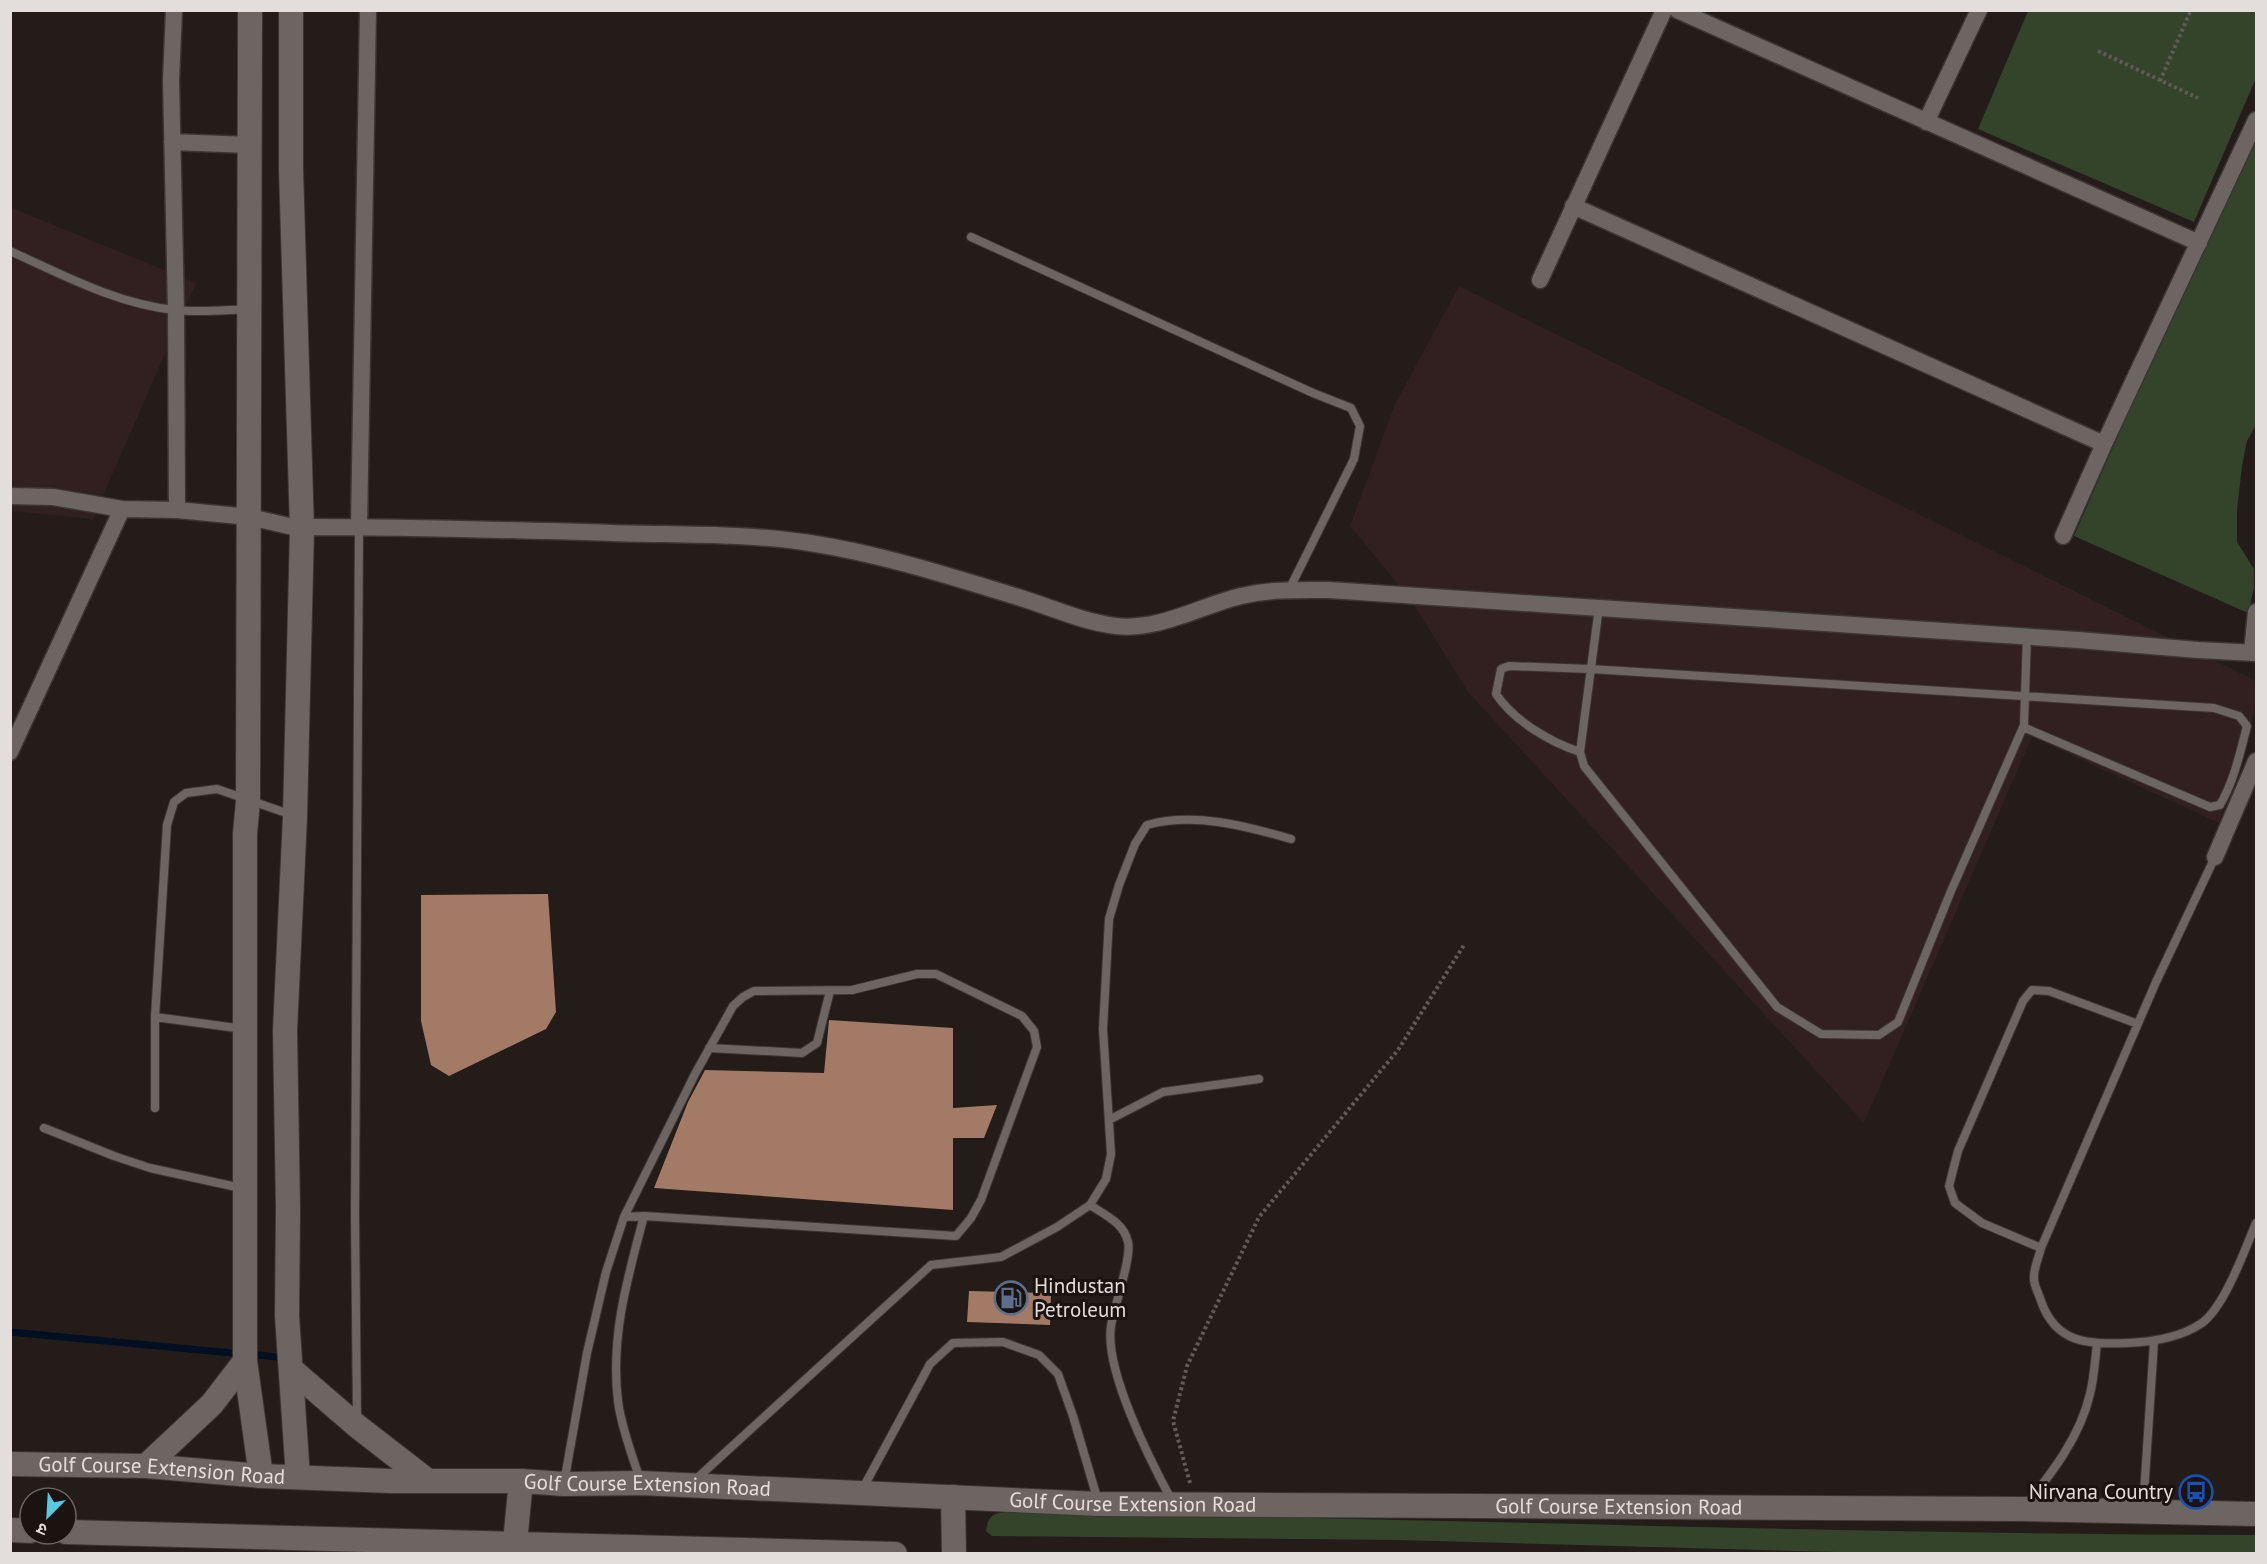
<svg xmlns="http://www.w3.org/2000/svg" width="2267" height="1564" font-family="'PT Sans','Noto Sans Devanagari',sans-serif">
<rect width="100%" height="100%" fill="#231c19"/>
<path fill="#321f1f" d="M10 207 196 283 93 519 11 511Z
M1459 286 2256 681V707L2219 823 2032 737 1864 1123 1468 692 1411 600 1350 526 1395 404Z"/>
<path fill="#33442a" d="M2028 11H2256V78L2194 222 1978 129Z
M2256 121V425L2247 441 2242 466 2237 510V542L2254 569V588L2248 613 2074 536Z
M1007 1512C1424 1518 1840 1534 2256 1535V1553L1837 1552 1398 1540 992 1536 986 1531C988 1516 993 1513 1007 1512Z"/>
<g fill="none" stroke-linecap="round" stroke-linejoin="round">
<path stroke="#000f21" stroke-width="7" d="M10 1332 232 1353
M258 1355 277 1357"/>
</g>
<path fill="#a27a65" d="M548 894 556 1012 546 1029 449 1076 431 1065 421 1021V895Z
M829 1020 953 1028V1108L997 1105 984 1138H953V1210L654 1188 688 1102 705 1070 824 1073Z
M969 1291 1051 1293 1050 1325 967 1322Z"/>
<g fill="none" stroke-linecap="round" stroke-linejoin="round">
<g stroke="#3b3634" stroke-width="10">
<path id="lane" d="M971 237 1313 393 1351 408 1360 426 1354 459 1289 590
M10 251C63 275 117 304 175 310 199 313 224 310 249 309
M1599 607 1580 752 1584 766 1777 1007 1821 1034 1879 1035 1898 1022 1951 891 2024 725 2027 636
M1580 752C1550 742 1514 721 1496 694L1501 669 1509 666 1590 669 2214 708 2239 716 2247 726C2240 753 2234 781 2220 805L2210 807 2023 727
M2215 857 2156 982 2041 1248C2039 1257 2033 1269 2034 1279 2034 1286 2039 1294 2041 1301 2056 1344 2088 1344 2127 1343 2153 1342 2180 1338 2202 1323 2225 1306 2245 1249 2256 1223
M155 1017 244 1029
M709 1048 802 1053 817 1043 830 991
M155 1108V1017L167 825 174 802 186 793 217 789 292 815
M1109 1120 1163 1092 1259 1079
M44 1128 114 1156 150 1168 241 1188
M1090 1205C1105 1215 1124 1223 1128 1242 1132 1257 1114 1307 1111 1326 1104 1370 1151 1462 1172 1501
M2041 1248 1982 1223 1955 1203 1949 1186 1958 1151 2023 1001 2032 990 2049 991 2138 1024
M357 1420 355 1214 359 527
M640 1480C632 1454 621 1427 618 1401 610 1337 628 1276 644 1216
M694 1481 931 1265 1001 1257 1057 1227 1090 1205 1106 1179 1111 1154 1103 1029 1109 919 1119 885 1135 844 1147 825C1194 812 1246 826 1291 839
M564 1483 587 1353 606 1272 624 1217 695 1074 733 1006 743 997 754 991 852 990 917 974H936L1022 1016 1034 1031 1037 1047 981 1200 971 1218 956 1236 644 1216 624 1217
M862 1490 930 1364 953 1343 1003 1342 1039 1355 1058 1374 1073 1416 1098 1501
M2025 1506C2052 1473 2080 1437 2090 1394 2094 1378 2095 1360 2097 1344
M2143 1509 2154 1342"/>
</g>
<g stroke="#3b3634" stroke-width="19">
<path id="street" d="M174 10 171 80 176 310 177 510
M1677 10 2199 243
M1926 122 1979 10
M172 142 249 145
M1573 206 2104 444
M1540 280 1664 10
M10 496 53 497 122 509 177 510 250 517 302 529 312 527C412 527 513 530 613 533 679 535 746 533 810 543 881 554 953 577 1021 598 1053 608 1083 622 1116 626 1159 631 1200 606 1241 596 1270 589 1299 590 1329 590L2078 640 2198 650 2256 653
M359 527 368 10
M2063 536 2104 444 2256 120
M2252 653 2256 612
M10 752 122 509
M2215 857 2256 761"/>
</g>
<g stroke="#3b3634" stroke-width="26">
<g id="secondary">
<path d="M250 10 248 801 245 834V1361L261 1476"/>
<path d="M291 10V169L302 529 295 816 285 1031 288 1208 287 1316 298 1477"/>
<path d="M291 1369 357 1426 428 1481"/>
<path id="s1" d="M10 1464 146 1466 261 1476 391 1481H521L564 1484 641 1483 1099 1504 2023 1509 2256 1514"/>
<path d="M146 1466 212 1404 245 1361"/>
<path d="M953 1497 954 1554"/>
<path d="M10 1530 30 1531"/>
<path d="M66 1532 895 1554"/>
<path d="M515 1542 521 1481"/>
</g>
</g>
<path stroke="#615a58" stroke-width="4" stroke-dasharray="3 3" stroke-linecap="butt" d="M2098 51 2198 98
M2160 81 2191 10
M1190 1483 1173 1421 1187 1366 1259 1217 1398 1050 1464 945"/>
<use href="#lane" stroke="#6d6561" stroke-width="8"/>
<use href="#street" stroke="#6d6561" stroke-width="16"/>
<use href="#secondary" stroke="#6d6561" stroke-width="24"/>
</g>
<defs>
<g id="fuel-ring" transform="scale(1.725)"><circle r="9.5" fill="#1a1310" stroke="#5c6f8a" stroke-width="1.5"/><path d="M-5.5-6h7V0h2V4h1.3V-2.5L3-4.5l.8-.8L6-3V5H2.5V1h-1V6h-7ZM-4.2-4.7v3.2H.2V-4.7Z" fill="#5c6f8a"/></g>
<g id="bus-ring" transform="scale(1.725)"><circle r="9.5" fill="#1a1310" stroke="#1a4fb4" stroke-width="1.5"/><path d="M-5-6H5V4H4V6H2V4H-2V6H-4V4H-5ZM-3.5-4V0h7V-4ZM-3.5 1.2v1.5H-2V1.2ZM2 1.2v1.5H3.5V1.2Z" fill="#1a4fb4"/></g>
</defs>
<g fill-rule="evenodd">
<use href="#fuel-ring" x="1011" y="1298"/>
<use href="#bus-ring" x="2196" y="1492"/>
</g>
<g text-anchor="middle" stroke-width="6" stroke-linejoin="round" paint-order="stroke">
<g font-size="21" fill="#e3dedc" stroke="#1a1310" text-anchor="start">
<text x="1034" y="1293">Hindustan<tspan x="1034" dy="24">Petroleum</tspan></text>
<text x="2173" y="1499" text-anchor="end">Nirvana Country</text>
</g>
<g font-size="21" fill="#e3dedc" stroke="#1a1310">
<text dy="7" stroke="none"><textPath href="#s1" startOffset="152">Golf Course Extension Road</textPath></text>
<text dy="7" stroke="none"><textPath href="#s1" startOffset="638">Golf Course Extension Road</textPath></text>
<text dy="7" stroke="none"><textPath href="#s1" startOffset="1124">Golf Course Extension Road</textPath></text>
<text dy="7" stroke="none"><textPath href="#s1" startOffset="1610">Golf Course Extension Road</textPath></text>
</g>
</g>
<rect width="2267" height="1564" fill="none" stroke="#e3dedc" stroke-width="24"/>
<g transform="translate(48 1516) rotate(204)"><circle r="28" fill="#1a1310" stroke="#6a6462" stroke-width="1.5"/>
<path d="M0-4.5L10 22L0 15L-10 22Z" fill="#57c9e2"/>
<text y="-9" font-size="16" font-weight="bold" text-anchor="middle" fill="#e3dedc">उ</text>
</g>
</svg>
